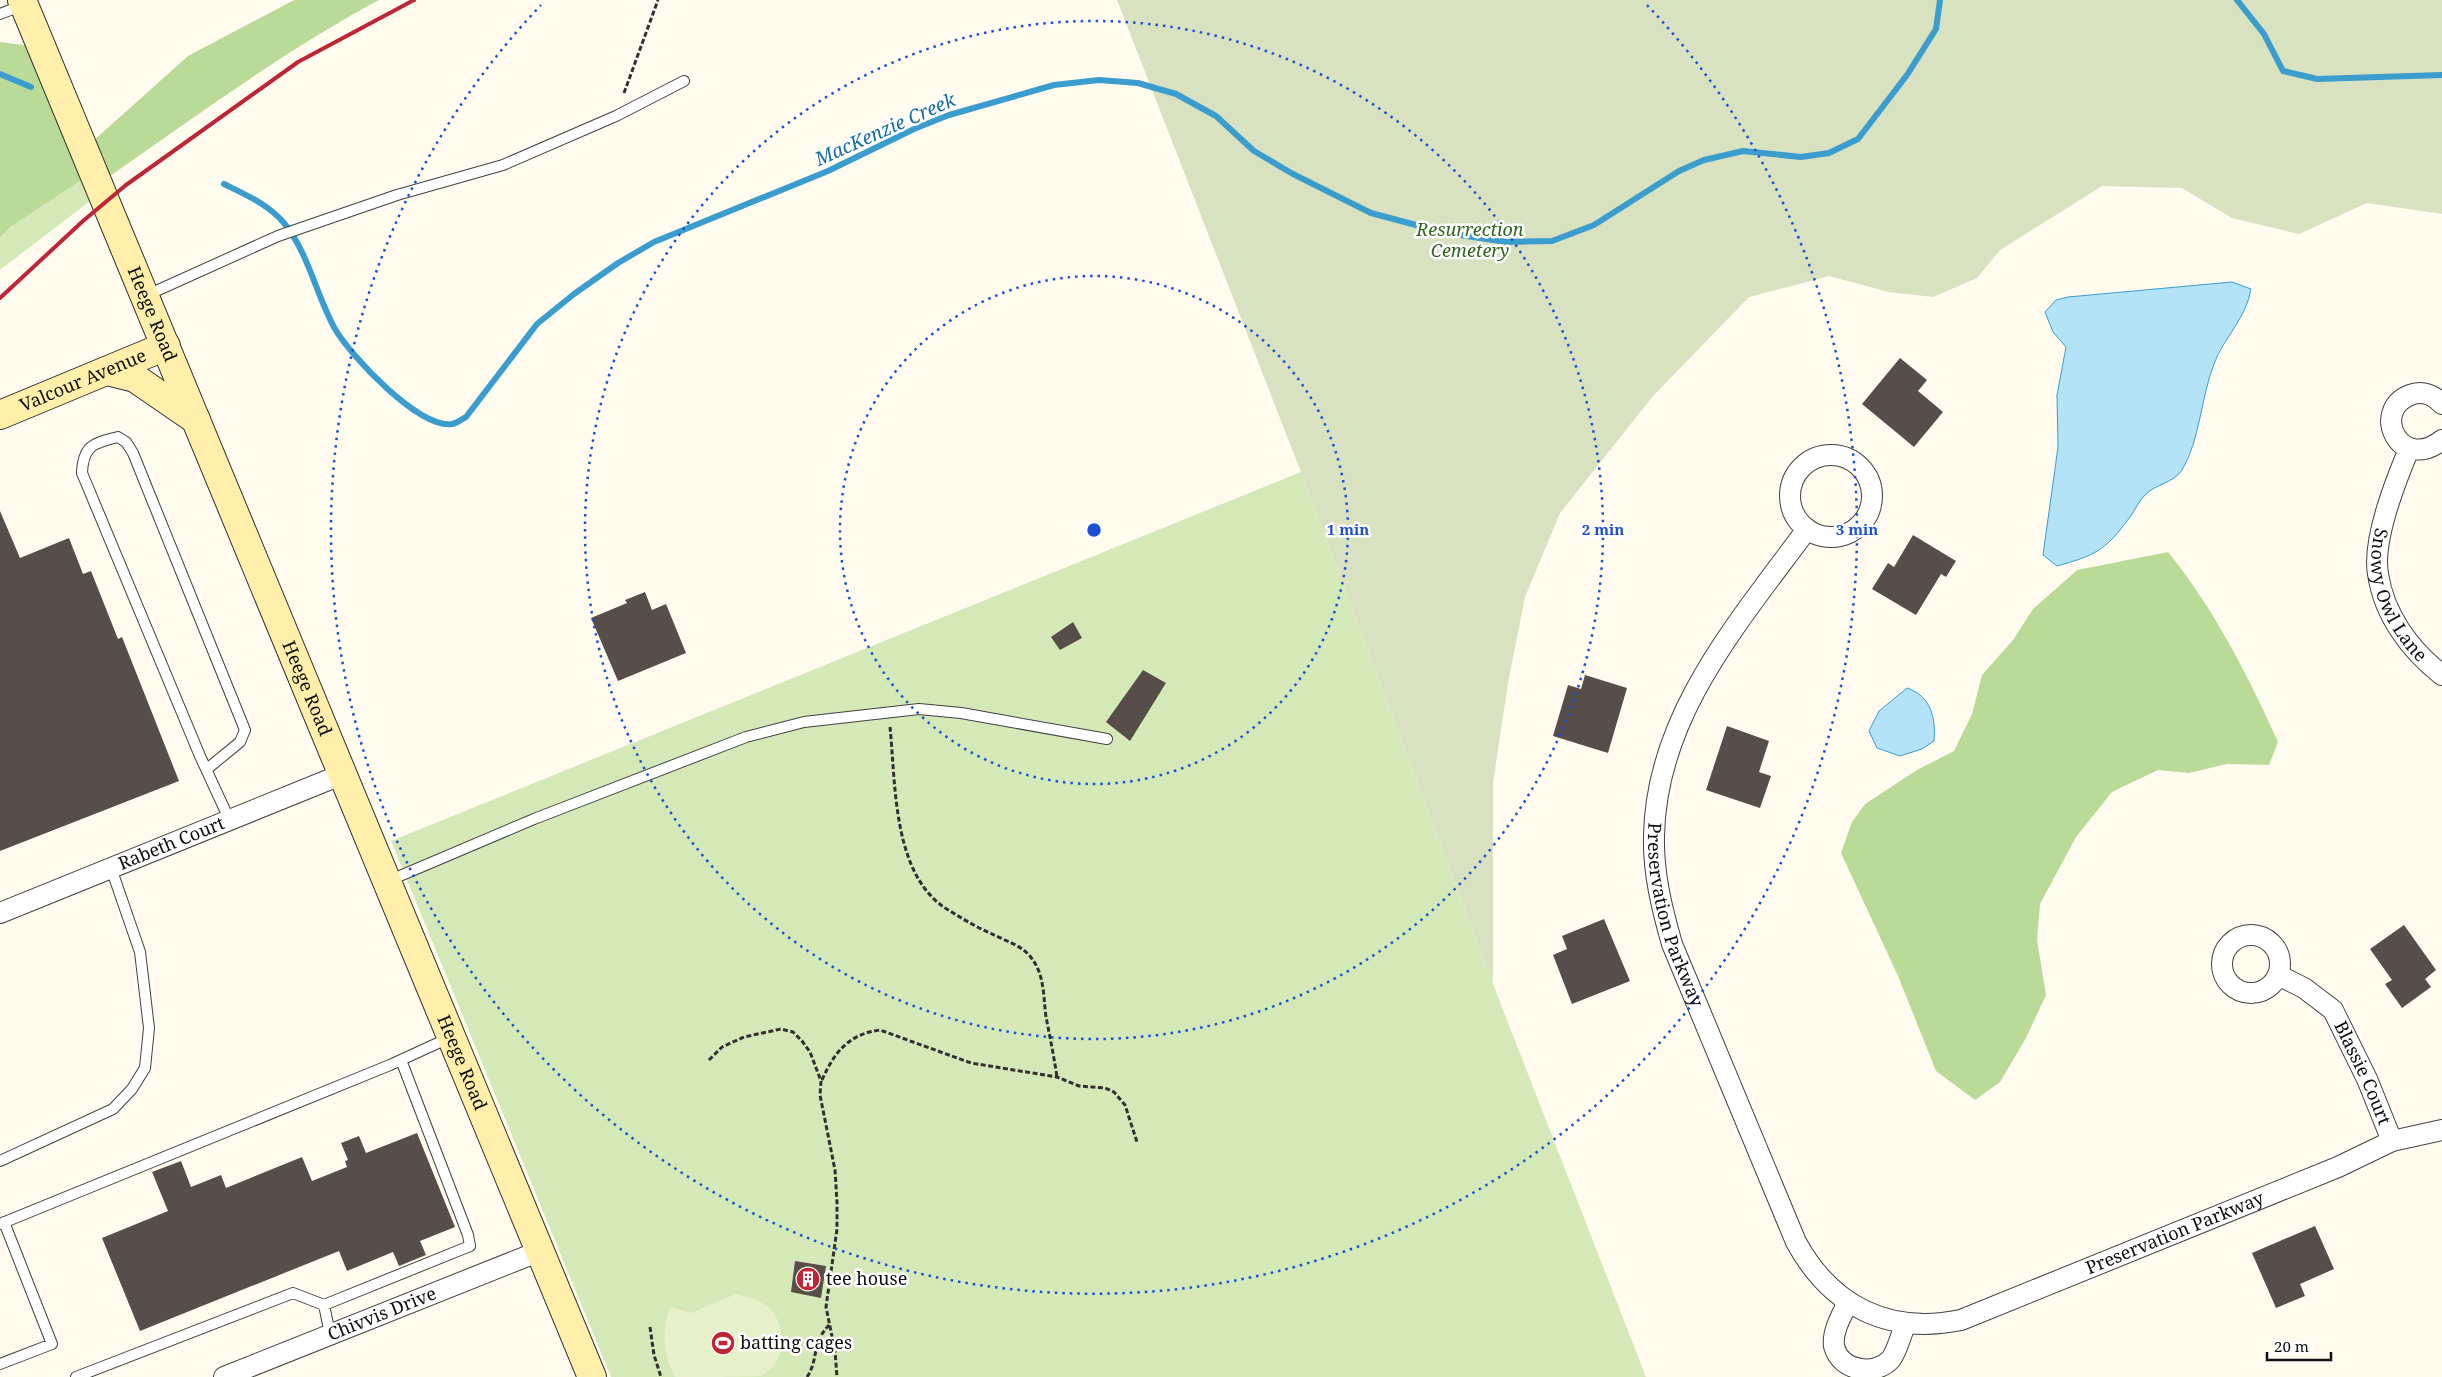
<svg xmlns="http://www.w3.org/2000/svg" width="2442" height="1377" font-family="'Noto Serif',serif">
<rect width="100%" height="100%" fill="#fffbef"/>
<path fill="#d5e9b8" d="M86 177 94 198 0 270V237L12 226Z
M1301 472 1493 984 1646 1377H611L391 841Z"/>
<path fill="#bada98" d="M294 0H379C284 51 198 115 110 176L93 141 188 56Z
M0 42 31 46 86 177 12 226 0 237Z
M2168 552C2213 607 2249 677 2278 742L2269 765 2227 764 2189 773 2158 770 2112 792 2076 837 2040 904 2037 940 2046 995 2026 1038 2000 1082 1975 1100 1936 1071 1898 976 1841 853 1852 822 1865 804 1917 770 1954 751 1972 714 1982 675 2013 640 2033 609 2077 570Z"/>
<path fill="#d8e1c0" d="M1117 0H2442V214L2367 203 2299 234 2232 218 2182 188 2102 186 2000 250 1977 278 1933 297 1889 292 1829 276 1749 297 1653 396 1560 513 1525 597 1508 683 1493 783V984L1301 472Z"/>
<path fill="#e6f1ca" d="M736 1294C747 1297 758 1299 768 1307 788 1324 787 1366 760 1376 748 1377 692 1377 675 1377 662 1352 662 1333 670 1307L691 1313Z"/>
<path fill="#b4e2f6" stroke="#3b9dcd" d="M2232 282 2251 289C2246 319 2224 337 2214 364 2201 397 2200 440 2182 470 2174 483 2155 484 2145 495 2139 501 2135 510 2130 517 2105 551 2096 555 2057 566L2043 555 2058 447 2057 395 2066 347 2053 332 2045 312 2056 300 2068 297Z
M1907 688C1931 696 1936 718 1934 741L1922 749 1900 756 1877 748 1869 731 1879 711Z"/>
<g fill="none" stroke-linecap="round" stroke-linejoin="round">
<path stroke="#3b9dcd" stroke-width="6" d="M2237 0 2264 34 2283 71 2317 79 2442 75
M0 74 31 87
M224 184C246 195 268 204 284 223 309 254 316 295 335 329 351 356 419 429 452 424 457 423 462 419 466 417L537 324 574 294 618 263 654 242 828 171 914 129 949 115 1054 85 1099 80 1138 83 1176 94 1216 116 1254 151 1293 174 1371 213 1446 233 1507 242 1552 241 1594 225 1679 171 1704 160 1743 151 1801 157 1829 153 1858 139 1907 75 1936 29 1940 0"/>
</g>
<path fill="#574e4a" d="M1900 358 1927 380 1918 391 1943 412 1914 447 1862 404Z
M0 511 20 558 69 538 83 574 91 571 118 639 122 637 179 781 0 851Z
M1913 535 1956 561 1946 577 1941 574 1916 615 1872 589 1888 563 1894 567Z
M645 592 652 610 666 604 686 653 618 681 591 618 627 603 625 600Z
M1073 622 1082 638 1060 650 1051 637Z
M1143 670 1166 683 1130 741 1106 722Z
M1585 675 1627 688 1608 753 1553 736 1568 685 1581 689Z
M1727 726 1769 741 1759 772 1771 776 1760 808 1706 790Z
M1604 919 1630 981 1572 1004 1553 955 1567 949 1562 936Z
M2404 925 2436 970 2425 979 2431 987 2402 1008 2385 984 2392 980 2370 949Z
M417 1133 455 1227 420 1241 426 1255 399 1266 393 1252 347 1271 339 1251 140 1331 102 1238 168 1211 152 1172 181 1161 191 1187 221 1175 226 1188 302 1157 312 1181 347 1167 345 1161 348 1160 341 1143 359 1136 366 1153Z
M2315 1226 2334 1269 2300 1284 2305 1296 2276 1308 2252 1253Z
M795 1261 826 1266 821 1298 791 1292Z"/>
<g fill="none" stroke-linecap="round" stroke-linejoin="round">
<g stroke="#414141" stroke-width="12">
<path id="lane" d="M0 14 23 5
M145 296 278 236 397 195 503 165 616 116 684 81
M207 769 240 742 245 730 133 453 126 442 118 437C93 443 83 446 82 473L200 756 230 821
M388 881 534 819 746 737 804 722 919 709 961 713 1107 739
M0 1161 113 1109 132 1089 145 1068 149 1028 140 952 111 868
M0 1224 390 1065 451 1037
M324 1305 330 1334
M0 1364 52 1344 4 1222
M76 1377 293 1293 324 1305 470 1246 468 1235 401 1060"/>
</g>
<g stroke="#414141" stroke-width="22">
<g id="street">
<path d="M2442 404C2434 395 2422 390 2410 395 2370 411 2400 473 2442 440"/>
<path id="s1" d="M2409 449C2396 480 2372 540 2378 574 2384 615 2410 650 2442 675"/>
<circle cx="1831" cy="496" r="41"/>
<path id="s2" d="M1807 529C1739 622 1656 715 1654 836 1653 873 1662 909 1672 944L1796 1242C1831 1306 1888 1335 1961 1320L2338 1167 2392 1141 2442 1130"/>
<path id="s3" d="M0 913 343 774"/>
<circle cx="2251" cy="964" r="29"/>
<path id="s4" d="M2278 975 2304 988 2333 1010 2367 1079 2392 1141"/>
<path d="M1848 1302C1842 1315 1832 1331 1834 1346 1840 1371 1875 1377 1891 1359 1898 1349 1901 1334 1906 1323"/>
<path id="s5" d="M224 1377 540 1251"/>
</g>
</g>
<g stroke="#303030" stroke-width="30">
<g id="secondary">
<path id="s6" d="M22 0 592 1377"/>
<path d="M107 371 135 378 196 420"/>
<path id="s7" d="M0 415 166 346"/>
</g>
</g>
<path stroke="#303030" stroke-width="3" stroke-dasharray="5 2.5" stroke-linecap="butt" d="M624 93 658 0
M890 727C896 785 892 878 950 911 963 919 976 927 990 933 1003 940 1019 944 1029 955 1045 973 1043 995 1046 1017 1050 1037 1054 1057 1057 1077
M709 1060 722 1047 744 1037 781 1029 793 1032 802 1041 810 1052 821 1081 820 1095 835 1170 837 1202V1229L826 1307 835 1351 837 1377
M822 1080C834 1053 848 1034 880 1030L971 1063 1057 1077 1079 1086 1105 1088 1114 1092 1125 1105 1137 1142
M650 1327 654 1355 661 1377
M807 1377C819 1359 811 1344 829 1325"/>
<use href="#lane" stroke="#fff" stroke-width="10"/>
<use href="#street" stroke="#fff" stroke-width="20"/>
<use href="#secondary" stroke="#ffefaa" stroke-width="28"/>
<path stroke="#be2637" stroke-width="4" d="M0 298 83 221 126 185 298 62 414 0"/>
</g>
<g fill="none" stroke="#1d4ed8" stroke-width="2.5" stroke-dasharray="2.5 5">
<circle cx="1094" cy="530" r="254"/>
<circle cx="1094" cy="530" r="509"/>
<path d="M1647 5A763 763 0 1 1 541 5"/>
</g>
<defs>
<g id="building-disc" transform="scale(1.25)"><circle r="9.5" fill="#be2637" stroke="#fff"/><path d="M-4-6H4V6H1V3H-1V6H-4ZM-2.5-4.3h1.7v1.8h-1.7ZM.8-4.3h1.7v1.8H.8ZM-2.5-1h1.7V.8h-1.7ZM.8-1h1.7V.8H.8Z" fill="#fff"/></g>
<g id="stadium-disc" transform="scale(1.25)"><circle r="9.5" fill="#be2637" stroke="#fff"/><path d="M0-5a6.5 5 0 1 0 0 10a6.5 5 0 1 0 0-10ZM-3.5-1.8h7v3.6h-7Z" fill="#fff"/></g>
</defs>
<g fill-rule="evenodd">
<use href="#building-disc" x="808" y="1279"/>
<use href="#stadium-disc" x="723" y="1343"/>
</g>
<g text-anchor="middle" stroke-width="5" stroke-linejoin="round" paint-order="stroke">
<g font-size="18" font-style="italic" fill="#32661e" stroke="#fff">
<text x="1470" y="236">Resurrection<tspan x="1470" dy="21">Cemetery</tspan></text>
</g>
<g font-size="18" fill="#0e0e0e" stroke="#fff">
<text dy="6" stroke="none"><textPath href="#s6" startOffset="340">Heege Road</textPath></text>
<text dy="6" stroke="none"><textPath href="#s7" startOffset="90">Valcour Avenue</textPath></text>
<text dy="6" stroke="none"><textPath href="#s1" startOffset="156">Snowy Owl Lane</textPath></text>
<text dy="6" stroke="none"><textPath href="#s6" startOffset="745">Heege Road</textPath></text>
<text dy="6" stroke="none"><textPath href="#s3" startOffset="185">Rabeth Court</textPath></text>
<text dy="6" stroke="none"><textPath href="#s2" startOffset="431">Preservation Parkway</textPath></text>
<text dy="6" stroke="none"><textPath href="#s6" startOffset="1150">Heege Road</textPath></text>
<text dy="6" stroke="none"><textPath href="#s4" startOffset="135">Blassie Court</textPath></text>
<text dy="6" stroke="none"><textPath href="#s2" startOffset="1210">Preservation Parkway</textPath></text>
<text dy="6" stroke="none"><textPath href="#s5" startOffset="170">Chivvis Drive</textPath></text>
</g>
<g font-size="18" fill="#0e0e0e" stroke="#fff" text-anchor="start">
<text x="826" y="1285">tee house</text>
<text x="740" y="1349">batting cages</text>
</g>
<g font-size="19" font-style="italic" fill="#176ea0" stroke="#fff">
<text transform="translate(885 129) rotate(-24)" y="7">MacKenzie Creek</text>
</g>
</g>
<circle cx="1094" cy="530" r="8" fill="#1d4ed8" stroke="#fff" stroke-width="2.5"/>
<g font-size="15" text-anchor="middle" font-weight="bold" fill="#1d4ed8" stroke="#fff" stroke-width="5" stroke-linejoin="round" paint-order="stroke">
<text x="1348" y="535">1 min</text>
<text x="1603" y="535">2 min</text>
<text x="1857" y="535">3 min</text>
</g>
<path d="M2267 1352v8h64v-8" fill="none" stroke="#0e0e0e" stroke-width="2.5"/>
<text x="2274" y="1352" font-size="15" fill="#0e0e0e" stroke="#ffffff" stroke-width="4" paint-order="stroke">20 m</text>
</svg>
